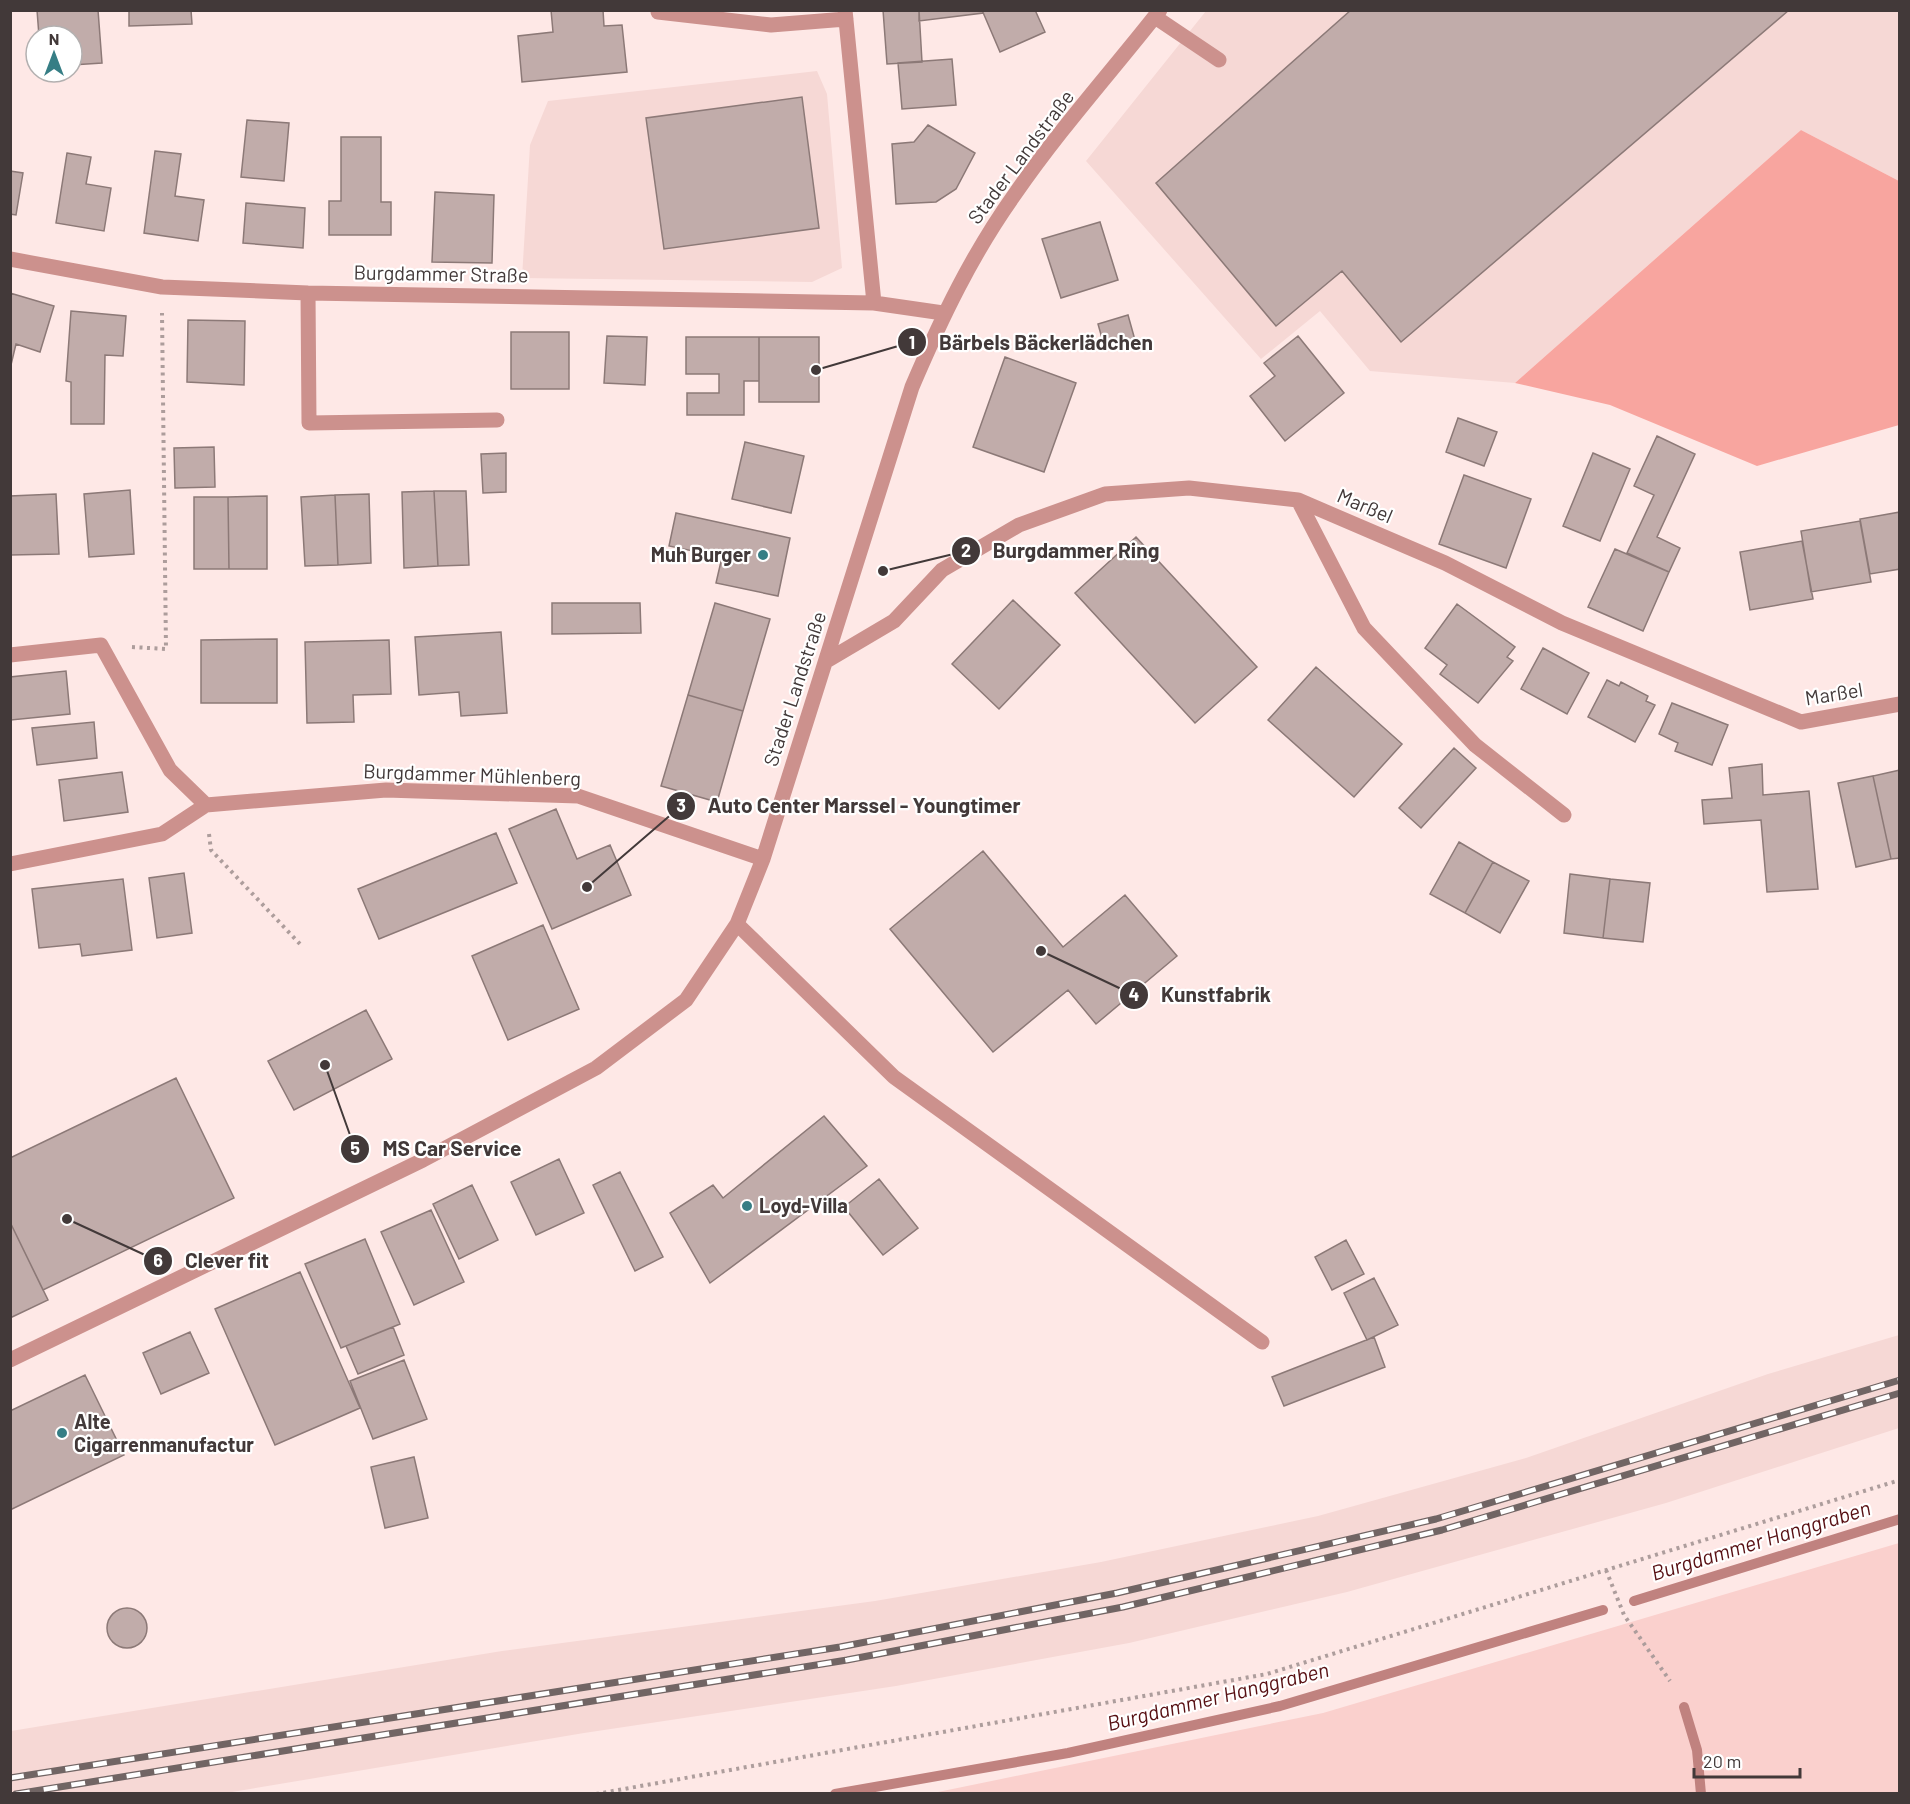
<svg xmlns="http://www.w3.org/2000/svg" width="1910" height="1804" font-family="Barlow,sans-serif">
<rect width="100%" height="100%" fill="#fee8e6"/>
<path fill="#f6d8d5" d="M1206 11H1899V181L1801 130 1515 383 1370 371 1320 311 1261 359 1086 161Z
M817 71 827 94 842 268 812 282 522 278 530 145 548 101Z
M1899 1335V1428L1666 1503 1347 1592 1129 1643 896 1686 584 1733 226 1793H11V1731L502 1651 875 1601 1101 1562 1318 1516 1526 1458 1768 1374Z"/>
<path fill="#fad0cd" d="M1899 1543V1793H933L1323 1713Z"/>
<path fill="#f8a59f" d="M1801 130 1899 181V425L1757 466 1610 405 1515 383Z"/>
<g fill="none" stroke-linecap="round" stroke-linejoin="round">
<path stroke="#c0827f" stroke-width="10" d="M1634 1601 1900 1519
M1684 1707 1697 1750 1701 1794
M835 1794 1068 1753 1280 1706 1603 1610"/>
</g>
<path fill="#c1acaa" stroke="#8c7977" stroke-width="1.5" d="M37 10H98L102 63 72 65V36H39Z
M129 10H191L192 24 129 26Z
M551 10H603L604 26 622 25 627 72 522 82 518 36 553 32Z
M883 10H919L922 62 887 64Z
M919 10H982L983 13 919 21Z
M982 10H1035L1045 32 1000 52Z
M1351 10H1789L1401 342 1342 271 1276 326 1156 183Z
M952 59 956 105 902 109 898 63Z
M802 97 819 228 664 249 646 118Z
M247 120 289 123 284 181 241 177Z
M928 125 975 153 956 189 936 202 896 204 892 144 914 142Z
M341 137H381V202H391V235H329V201H341Z
M155 151 181 154 175 196 204 200 198 241 144 233Z
M67 153 91 157 86 184 111 188 104 231 56 223Z
M10 171 23 173 16 215 10 214Z
M435 192 494 195 492 263 432 262Z
M246 203 305 208 303 248 243 243Z
M1100 222 1118 280 1061 298 1042 239Z
M10 293 54 306 40 352 16 344 10 369Z
M71 311 126 316 123 356 105 355 104 424H71V382L66 381Z
M1128 315 1135 340 1105 349 1098 324Z
M188 320 245 321 244 385 187 382Z
M511 332H569V389H511Z
M607 336 647 337 645 385 604 383Z
M1298 336 1344 393 1285 441 1250 396 1275 376 1264 363Z
M686 337H759V381H744V415H687V393H719V374H686Z
M759 337H819V402H759Z
M1005 357 1076 383 1044 472 973 447Z
M1458 418 1497 432 1484 466 1446 452Z
M1657 436 1695 454 1657 537 1680 548 1669 572 1627 553 1654 495 1634 486Z
M745 442 804 456 791 513 732 499Z
M214 447 215 487 175 488 174 448Z
M506 453V492L483 493 481 454Z
M1593 453 1630 469 1600 541 1563 526Z
M1464 475 1531 499 1506 568 1439 544Z
M130 490 134 554 89 557 84 494Z
M434 491 438 566 404 568 402 492Z
M434 491H466L469 565 438 566Z
M56 494 59 554 10 555V496Z
M369 494 371 563 338 565 335 495Z
M335 495 338 565 305 566 301 497Z
M267 496V569H229L228 497Z
M194 497H228L229 569H194Z
M1900 512V569L1870 574 1860 519Z
M676 513 790 538 778 596 716 583 722 557 669 546Z
M1860 521 1871 582 1811 592 1801 531Z
M1136 537 1257 667 1195 723 1075 593Z
M1802 541 1813 599 1750 610 1740 552Z
M1615 549 1669 572 1643 631 1588 607Z
M1013 600 1060 645 999 709 952 664Z
M552 603H640L641 633 552 634Z
M715 603 770 619 743 711 688 695Z
M1457 604 1515 647 1507 657 1513 661 1478 703 1440 674 1447 665 1425 648Z
M501 632 507 713 461 716 459 692 419 695 415 637Z
M277 639V703H201V640Z
M389 640 391 694 353 695 354 722 307 723 305 642Z
M1543 648 1589 673 1567 714 1521 689Z
M1316 667 1402 744 1354 797 1268 720Z
M66 671 70 714 11 720 10 677Z
M1607 680 1619 686 1621 682 1648 696 1646 701 1655 705 1635 742 1588 717Z
M688 695 743 711 717 802 661 786Z
M1672 703 1728 725 1712 765 1675 751 1678 743 1659 734Z
M94 722 97 758 37 765 32 728Z
M1454 748 1476 768 1421 828 1399 808Z
M1762 764 1763 795 1809 791 1818 889 1767 892 1761 820 1704 824 1702 800 1732 798 1729 768Z
M1900 770V858L1891 859 1873 776Z
M122 772 128 812 64 821 59 780Z
M1873 776 1891 859 1856 867 1838 783Z
M556 809 577 859 610 845 631 895 552 929 509 829Z
M496 833 517 883 379 939 358 889Z
M1459 842 1493 862 1465 913 1430 894Z
M983 851 1063 947 1125 895 1177 956 1096 1024 1068 990 993 1052 890 929Z
M1493 862 1529 881 1500 933 1465 913Z
M184 873 192 933 157 938 149 878Z
M1570 874 1610 879 1603 938 1564 933Z
M123 879 132 950 82 956 80 944 39 948 32 889Z
M1610 879 1650 883 1643 942 1603 938Z
M543 925 579 1009 508 1040 472 956Z
M366 1010 392 1059 294 1110 268 1061Z
M176 1078 234 1198 43 1290 10 1222V1158Z
M824 1116 867 1166 710 1283 670 1213 713 1185 723 1198Z
M559 1159 584 1213 536 1235 511 1182Z
M620 1172 663 1257 635 1271 593 1185Z
M879 1179 918 1228 883 1255 844 1207Z
M472 1185 498 1240 459 1259 433 1204Z
M431 1210 464 1282 414 1305 381 1232Z
M10 1222 48 1300 10 1318Z
M365 1239 400 1324 341 1348 305 1264Z
M1346 1240 1364 1274 1332 1290 1315 1257Z
M300 1272 360 1408 275 1445 215 1309Z
M1374 1278 1398 1325 1367 1340 1344 1293Z
M393 1327 404 1355 358 1374 346 1346Z
M190 1332 209 1373 161 1394 143 1353Z
M1374 1337 1385 1367 1284 1406 1272 1377Z
M404 1360 427 1419 373 1439 350 1381Z
M85 1375 124 1455 10 1510V1411Z
M414 1457 428 1518 385 1528 371 1467Z
M107 1628a20 20 0 1 1 40 0a20 20 0 1 1-40 0Z"/>
<g fill="none" stroke-linecap="round" stroke-linejoin="round">
<path stroke="#ad9d9c" stroke-width="4" stroke-dasharray="3 4.5" stroke-linecap="butt" d="M132 647 166 649 162 313
M209 834 211 850 300 944
M1606 1570 1624 1615 1670 1681
M596 1794 1267 1674 1900 1480"/>
<path stroke="#cc918d" stroke-width="15" d="M845 10 874 303
M658 12 771 25 846 19
M1155 17 1219 60
M10 259 162 287 308 293 874 303 943 313
M308 293 309 423 497 420
M1298 500 1364 628 1475 745 1564 815
M10 655 101 645 170 770 206 805
M828 660 894 621 942 570 1019 525 1105 494 1189 488 1298 500 1445 563 1562 623 1801 722 1900 704
M10 864 162 834 206 805 386 790 578 796 763 859
M737 924 894 1077 1262 1342
M10 1360 423 1160 596 1068 686 1000 737 924 763 859 912 387C941 319 972 254 1015 194 1059 130 1112 71 1160 10"/>
<g stroke="#716564" stroke-width="7">
<path id="rail" d="M10 1778 840 1647 1117 1593 1436 1519 1900 1380
M16 1794 847 1660 1123 1607 1442 1530 1900 1393"/>
</g>
<use href="#rail" stroke="#fff" stroke-width="4.5" stroke-dasharray="14" stroke-linecap="butt"/>
</g>
<g fill="#367e85" stroke="#fff" stroke-width="2">
<circle cx="763" cy="555" r="6"/>
<circle cx="747" cy="1206" r="6"/>
<circle cx="62" cy="1433" r="6"/>
</g>
<g text-anchor="middle" stroke-width="4.5" stroke-linejoin="round" paint-order="stroke">
<g font-size="20" fill="#423939" stroke="#fff">
<text transform="translate(1021 157) rotate(-53)" y="7">Stader Landstraße</text>
<text transform="translate(441 274) rotate(1)" y="7">Burgdammer Straße</text>
<text transform="translate(1365 506) rotate(23)" y="7">Marßel</text>
<text transform="translate(795 689) rotate(-72)" y="7">Stader Landstraße</text>
<text transform="translate(1834 694) rotate(-9)" y="7">Marßel</text>
<text transform="translate(472 775) rotate(2)" y="7">Burgdammer Mühlenberg</text>
</g>
<g font-size="20" font-weight="bold" fill="#423939" stroke="#fff" text-anchor="start">
<text x="751" y="562" text-anchor="end">Muh Burger</text>
<text x="759" y="1213">Loyd-Villa</text>
<text x="74" y="1429">Alte<tspan x="74" dy="23">Cigarrenmanufactur</tspan></text>
</g>
<g font-size="21" font-style="italic" fill="#570f12" stroke="#fff">
<text transform="translate(1761 1541) rotate(-17)" y="7">Burgdammer Hanggraben</text>
<text transform="translate(1218 1697) rotate(-14)" y="7">Burgdammer Hanggraben</text>
</g>
</g>
<path fill="none" stroke="#423939" stroke-width="2" d="M816 370L912 342M883 571L966 551M587 887L681 806M1041 951L1134 995M325 1065L355 1149M67 1219L158 1261"/>
<g fill="#423939" stroke="#fff" stroke-width="2">
<circle cx="816" cy="370" r="6"/>
<circle cx="883" cy="571" r="6"/>
<circle cx="587" cy="887" r="6"/>
<circle cx="1041" cy="951" r="6"/>
<circle cx="325" cy="1065" r="6"/>
<circle cx="67" cy="1219" r="6"/>
<circle cx="912" cy="342" r="15"/>
<circle cx="966" cy="551" r="15"/>
<circle cx="681" cy="806" r="15"/>
<circle cx="1134" cy="995" r="15"/>
<circle cx="355" cy="1149" r="15"/>
<circle cx="158" cy="1261" r="15"/>
</g>
<g font-size="18" text-anchor="middle" font-weight="bold" fill="#fff">
<text x="912" y="349">1</text>
<text x="966" y="557">2</text>
<text x="681" y="812">3</text>
<text x="1134" y="1001">4</text>
<text x="355" y="1155">5</text>
<text x="158" y="1267">6</text>
</g>
<g font-size="21" text-anchor="middle" font-weight="bold" fill="#423939" stroke="#fff" stroke-width="4.5" stroke-linejoin="round" paint-order="stroke">
<text x="1046" y="350">Bärbels Bäckerlädchen</text>
<text x="1076" y="558">Burgdammer Ring</text>
<text x="864" y="813">Auto Center Marssel - Youngtimer</text>
<text x="1216" y="1002">Kunstfabrik</text>
<text x="452" y="1156">MS Car Service</text>
<text x="227" y="1268">Clever fit</text>
</g>
<rect width="1910" height="1804" fill="none" stroke="#423939" stroke-width="24"/>
<g transform="translate(54 54)"><circle r="28" fill="#ffffff" stroke="#b3b0b0" stroke-width="1.5"/>
<path d="M0-4.5L10 22L0 15L-10 22Z" fill="#367e85"/>
<text y="-9" font-size="16" font-weight="bold" text-anchor="middle" fill="#423939">N</text>
</g>
<path d="M1694 1768v9h106v-9" fill="none" stroke="#423939" stroke-width="3"/>
<text x="1703" y="1768" font-size="18" fill="#423939" stroke="#ffffff" stroke-width="4.5" paint-order="stroke">20 m</text>
</svg>
